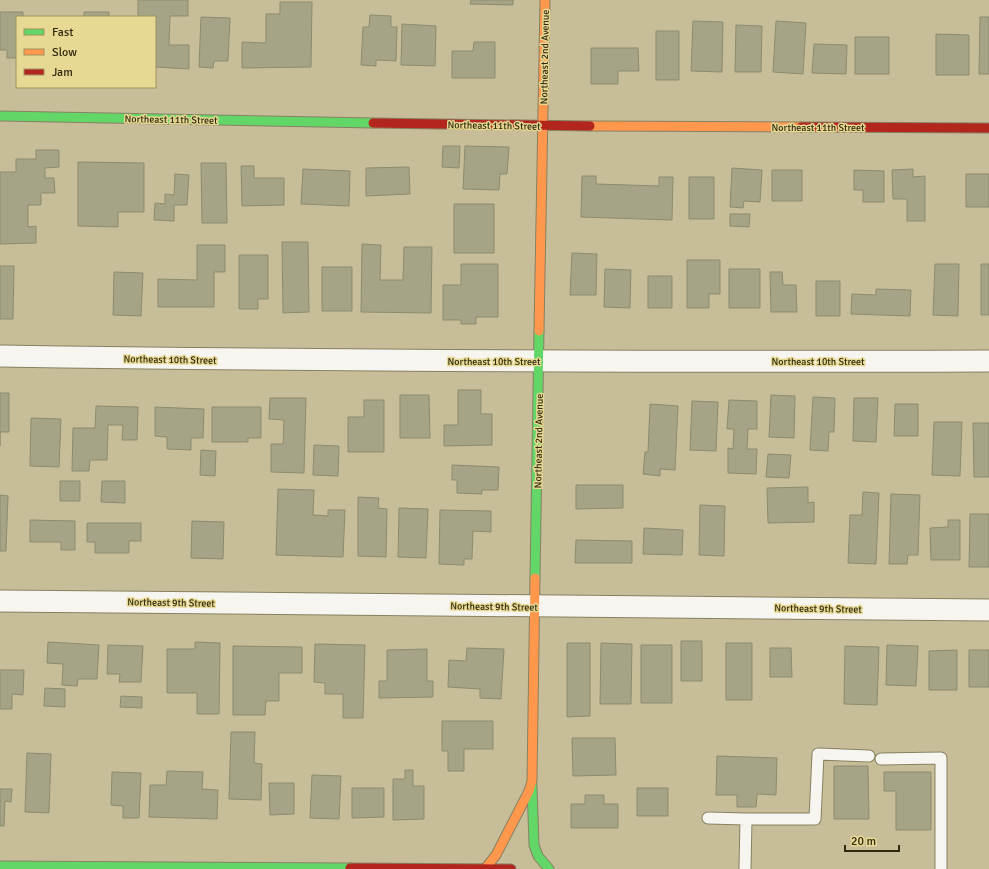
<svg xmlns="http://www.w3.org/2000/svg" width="989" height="869" font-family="Signika,sans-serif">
<rect width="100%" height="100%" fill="#c7be99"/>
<path fill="#a5a486" stroke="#8d8b6e" d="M138 0H188V16H170L169 45H189V69L155 67V17H138Z
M471 0H513V5L470 4Z
M280 2H312L311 67 242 68V42L266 43V14H280Z
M0 12H23V17H17V58H7V50H0Z
M84 12H109V17H84Z
M370 15 391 16V27H397L396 61 376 60V66L361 65 363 27H369Z
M201 17 230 18 228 61H214L213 68 199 67Z
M980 17H989V74H979Z
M693 21 723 22 722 72 691 71Z
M776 21 806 23 803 74 773 72Z
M402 24 436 26 435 66 401 65Z
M736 25 762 26 761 72H735Z
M656 31H679V80H656Z
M936 34 969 35V75H936Z
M855 37H889V74H855Z
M474 42H495V78H452V51H473Z
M814 44 847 45 846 74 812 73Z
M591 48H638L639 71H618V84H591Z
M443 146H460L459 168 442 167Z
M465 146 509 147 507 174H500L499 190 463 189Z
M36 150H59V167L45 168V178H54L55 193H41V205H28V227L36 226V243L0 244V172H16V159H36Z
M78 162 144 163V212H118V227L78 226Z
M201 163H226L227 223H202Z
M241 166H254V178H284V205L242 206Z
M409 167 410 194 366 196V168Z
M732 168 762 170 760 202 744 201 743 208 730 207Z
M303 169 350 171 349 206 301 204Z
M913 169V177L925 176V221H907V199H893L892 170Z
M772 170H802V201H772Z
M854 170 884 171V202H863V190H854Z
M175 174 189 175 187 205H174V221L154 220 155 203 165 204V194L174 195Z
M966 174H989V207H966Z
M582 176H596V184L659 186V177H673L672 220 581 217Z
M689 177H714V219H689Z
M454 204H494V253H454Z
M730 214H750L749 227 730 226Z
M282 242H308L309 312 283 313Z
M362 244 381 245 380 280H403L404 247H432L431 313 361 312Z
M197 245H225V272H214V307H158V279L197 280Z
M572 253 597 254 596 295H570Z
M239 255H268V299H258V309H239Z
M687 260H720V294H709V308H687Z
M461 264H498V317H476V324H461V320H443V285H461Z
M935 264H959L958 316 933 315Z
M981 264H989V315H981Z
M0 266H14L13 319H0Z
M322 267H352V311H322Z
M605 269 631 270 630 308 604 307Z
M729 269H760V308H729Z
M114 272 143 273 141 316 113 315Z
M770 272H782L783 285H796L797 312H771Z
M648 276H672V308H648Z
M816 281H840V316H816Z
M876 289 911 290 910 316 851 314 852 294 876 295Z
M458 390H481V414H492V445L444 446V425H458Z
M0 393H9V432H0V446Z
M400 395H429L430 438H400Z
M771 395 795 396 794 438 769 437Z
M813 397 835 398 834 432H829L828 451 810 450Z
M270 398H306L304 473 271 472V444H283L284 420 269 419Z
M854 398H878L876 442 853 441Z
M364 400H384V452H348V417H364Z
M729 400 757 401V429H748L747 449H757L756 474 728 473V448L733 449 734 429H727Z
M692 401 718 402 716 451 690 450Z
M650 404 678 406 675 470 660 469V476L643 474 645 452H648Z
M895 404H918V436H894Z
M96 406 138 407 137 440H122L123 425H108L107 460H90L89 471H72L73 428H95Z
M155 407 204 409 203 438H191V450L167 449V437L155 436Z
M212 407H261V438H248V442H212Z
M31 418 61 419 59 467 30 466Z
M934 422H962L960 476 932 475Z
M973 423H989V477H974Z
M314 445 339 446 338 476 313 475Z
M201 450 216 451 215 476 200 475Z
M768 454 791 455 789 478 766 477Z
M452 465 499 467 498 490H482V494L457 493V480H452Z
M60 481H80V501H60Z
M102 481H125V503L101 502Z
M576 485H623V508L576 509Z
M808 487V503L814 502V522L768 523 767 488Z
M278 489 314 490 313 515 328 516V510H345L343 557 276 555Z
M863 492 879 493 876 564 848 563 850 515H862Z
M891 494 920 495 918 555H908L907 564H889Z
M0 495 8 496 6 551H0Z
M358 497 379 498 378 508 387 509 386 557 358 556Z
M700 505 725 506 724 556 699 555Z
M399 508 428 509 426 558 398 557Z
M440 510 491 511V532L473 531 472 559H464V565L439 564Z
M970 514H989V567H969Z
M30 520 75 521V550H61V542H30Z
M948 520H960V560H931L930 528 948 527Z
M192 521 224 522 223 559 191 558Z
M87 523H141V541H129V553H95V542H87Z
M644 528 683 530 682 555 643 554Z
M576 540 632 541V563H575Z
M681 641H702V681H681Z
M48 642 99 645 97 679H78L77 686 62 685 63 664 47 663Z
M195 642 220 643 219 714H197V693H167V649H195Z
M567 643H590V716L567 717Z
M601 643 632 644 631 704H600Z
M726 643H752V700H726Z
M315 644 365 645 363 718H343V694H325V683L314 682Z
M108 645 143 646 141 682H119L120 674H107Z
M641 645H672V703H641Z
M887 645 918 646 916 686 886 685Z
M233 646 302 647V673H279V701H266L265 715H233Z
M845 646 879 647 877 705 844 704Z
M467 648 504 649 501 699 480 698V689L448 687 449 660 466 661Z
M770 648H791L792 677H770Z
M427 649V681H433V697L379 698V681H387V650Z
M957 650V690H929V651Z
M969 650H989V687H969Z
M0 670H24L23 695 12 694V709H0Z
M45 688 65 689V707L44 706Z
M121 696 142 697V708L120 707Z
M442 721H493V749H464V771H448V751H442Z
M231 732H255L254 763 262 764 261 800 229 799Z
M572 738H615L616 775 573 776Z
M27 753 51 754 49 813 25 812Z
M717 756 777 758 776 795 757 794 756 807H737V795H716Z
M834 766H868L869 819H834Z
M405 770H413V786H424V819L393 820V779H405Z
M167 771 203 772 202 789 218 790 217 819 149 817 150 785H166Z
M112 772 141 773 139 818H123V806L111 805Z
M884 772H931V830H896V791H884Z
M312 775 341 776 339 819 310 818Z
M269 783H294V814L270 815Z
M352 788H384V817L352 818Z
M637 788H668V816H637Z
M0 789H12L11 802 5 801 4 826H0Z
M585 795H604V804H618V828H571V804H585Z"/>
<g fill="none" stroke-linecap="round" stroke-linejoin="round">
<g stroke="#878062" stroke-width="13">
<path id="lane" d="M881 759 941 758V869
M708 818 746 819 745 869
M746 819H815L818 754 869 756"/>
</g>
<g stroke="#878062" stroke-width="23">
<path id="street" d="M0 356C330 361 659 362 989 361
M0 601 989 610"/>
</g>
<g stroke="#878062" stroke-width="11">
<path id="fast" d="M0 116 373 123
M535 578 539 331
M532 786 534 845 538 856 549 869
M0 866 350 868"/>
</g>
<g stroke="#878062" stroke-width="11">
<path id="slow" d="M590 126 801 127
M539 331 545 0
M485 869 496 855 529 791 532 781 535 578"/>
</g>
<g stroke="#878062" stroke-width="11">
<path id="jam" d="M373 123 590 126
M801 127 989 128
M350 868 511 869"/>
</g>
<use href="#lane" stroke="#f7f5f0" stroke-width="11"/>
<use href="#street" stroke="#f7f5f0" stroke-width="21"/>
<use href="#fast" stroke="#63d668" stroke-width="9"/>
<use href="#slow" stroke="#ff974d" stroke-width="9"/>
<use href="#jam" stroke="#b3261e" stroke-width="9"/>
</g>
<g text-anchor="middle" stroke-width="3" stroke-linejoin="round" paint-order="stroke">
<g font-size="10" fill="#2f290d" stroke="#e7d893">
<text transform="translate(544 57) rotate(-89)" y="4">Northeast 2nd Avenue</text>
<text transform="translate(171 119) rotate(1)" y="4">Northeast 11th Street</text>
<text transform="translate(494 125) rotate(1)" y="4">Northeast 11th Street</text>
<text x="818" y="131">Northeast 11th Street</text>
<text transform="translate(170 359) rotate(1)" y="4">Northeast 10th Street</text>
<text x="494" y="365">Northeast 10th Street</text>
<text x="818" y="365">Northeast 10th Street</text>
<text transform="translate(538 441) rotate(-89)" y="4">Northeast 2nd Avenue</text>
<text transform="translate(171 602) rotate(1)" y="4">Northeast 9th Street</text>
<text transform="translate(494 606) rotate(1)" y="4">Northeast 9th Street</text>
<text transform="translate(818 608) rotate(1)" y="4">Northeast 9th Street</text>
</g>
</g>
<rect x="16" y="16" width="140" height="72" fill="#e7d893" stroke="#9d925d"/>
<rect x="24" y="29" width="20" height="6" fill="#63d668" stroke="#9d925d"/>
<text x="52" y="36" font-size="12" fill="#2f290d">Fast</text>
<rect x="24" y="49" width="20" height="6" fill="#ff974d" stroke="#9d925d"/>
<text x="52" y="56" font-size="12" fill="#2f290d">Slow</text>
<rect x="24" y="69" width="20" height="6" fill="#b3261e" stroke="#9d925d"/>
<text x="52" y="76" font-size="12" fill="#2f290d">Jam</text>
<path d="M845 845v6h54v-6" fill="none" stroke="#2f290d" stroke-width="2"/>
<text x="851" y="845" font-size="12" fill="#2f290d" stroke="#e7d893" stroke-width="3" paint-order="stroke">20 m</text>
</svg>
